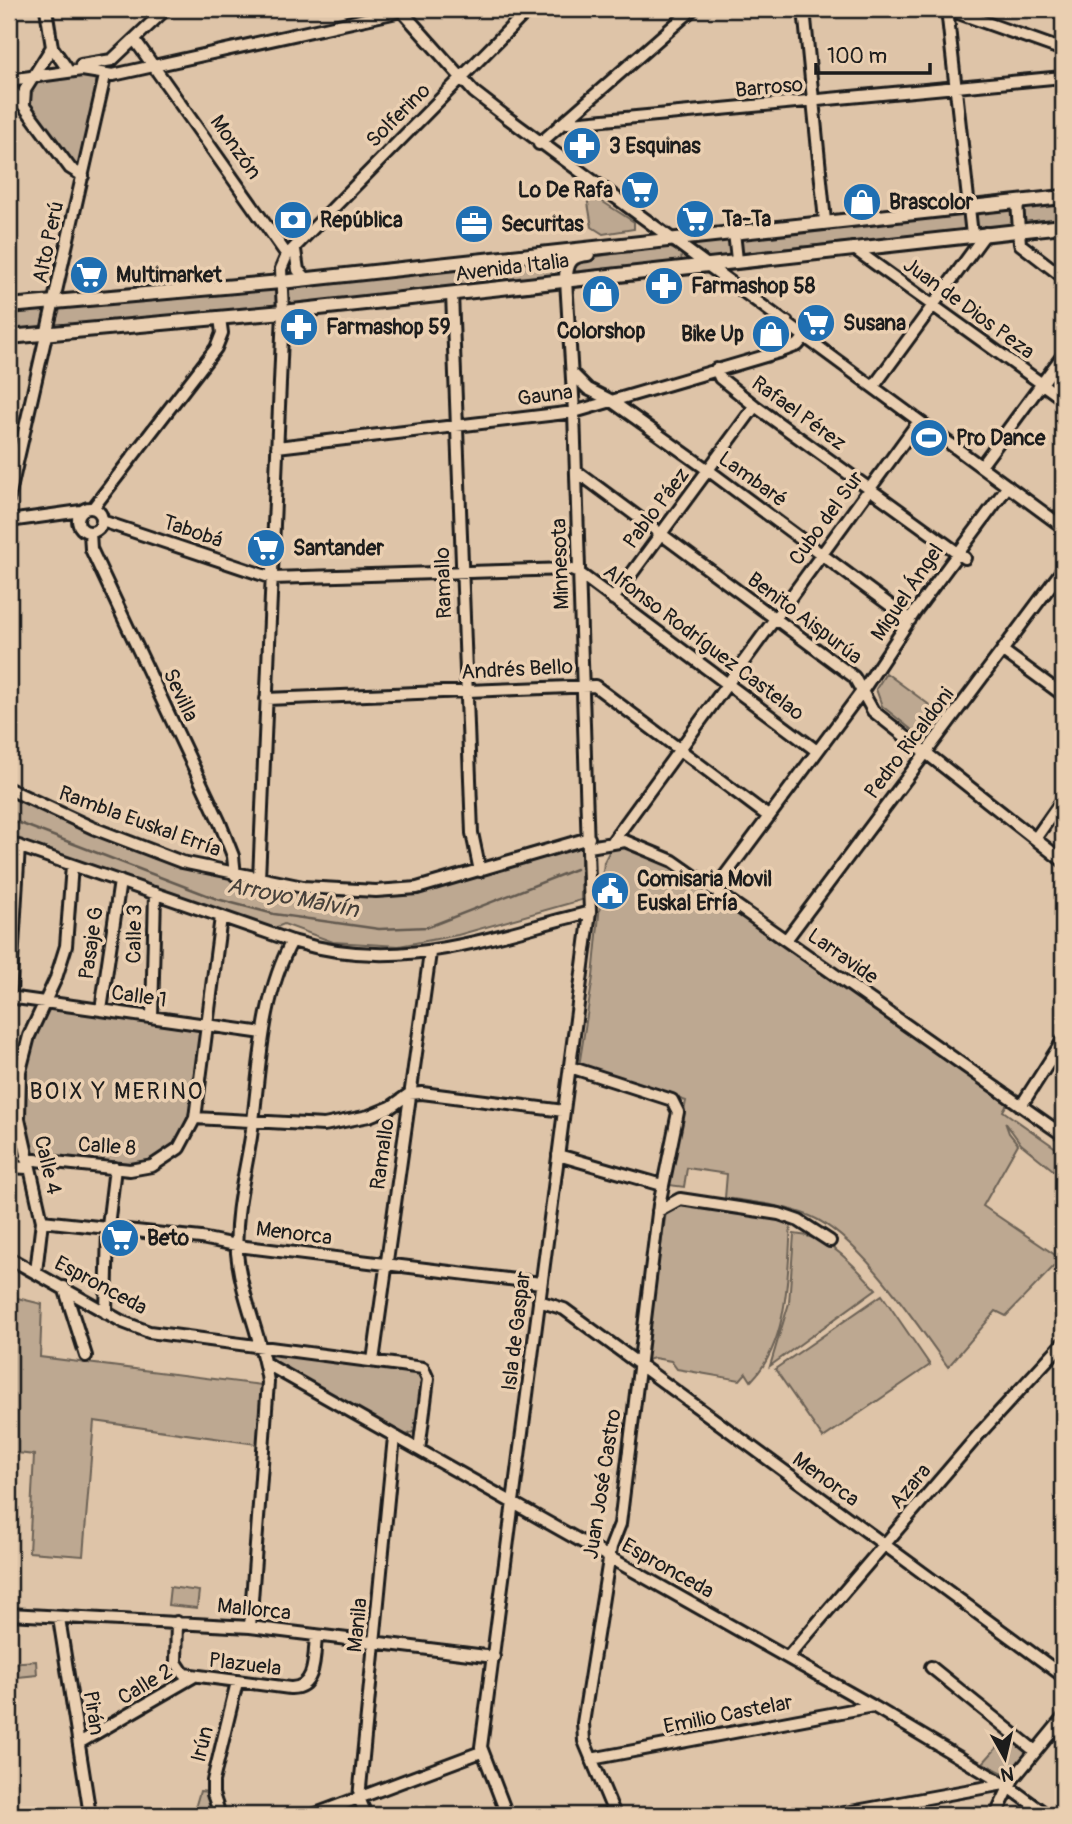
<svg xmlns="http://www.w3.org/2000/svg" width="1072" height="1824" font-family="Pangolin,sans-serif">
<rect width="100%" height="100%" fill="#dec4a8"/>
<filter id="ink" filterUnits="userSpaceOnUse"><feTurbulence type="fractalNoise" baseFrequency=".0143" numOctaves="2"/><feDisplacementMap in="SourceGraphic" scale="14" xChannelSelector="R" yChannelSelector="G"/><feConvolveMatrix kernelMatrix="1 2 1 2 8 2 1 2 1" color-interpolation-filters="sRGB"/></filter>
<g filter="url(#ink)">
<path fill="#bda891" stroke="#6c6256" stroke-width="2" d="M88 74 96 81 97 91 79 167 73 164 30 105V92L40 80Z
M586 191 634 222V229L603 234 592 227Z
M1063 202V219L1022 222 1021 208Z
M1012 209 1013 224 982 228 976 225 977 212Z
M962 214 966 215V229L962 230 742 253 740 238Z
M724 238 730 243 731 255 709 258 694 247 697 242Z
M664 245 682 253 681 261 573 272 572 265 583 259Z
M571 256 558 275 293 305 288 301 289 287Z
M273 288 278 291V304L273 307 58 326 55 323 61 307Z
M46 309 43 327 9 330V311Z
M886 673 943 715 927 737 922 738 882 706 876 689Z
M9 793 184 866 266 886 318 892 426 890 581 846V900L458 935 399 946 333 942 284 924 272 929 9 837Z
M619 845 673 867 1008 1102 1003 1111 1063 1153V1178L1021 1144 1005 1122 1009 1133 1018 1144 983 1206 1061 1259 1006 1316 996 1311 948 1367C916 1323 860 1237 810 1216 783 1205 753 1202 725 1198L727 1174 687 1168 684 1187 669 1185 686 1101 579 1066 593 977 604 862 611 848Z
M52 1008 200 1031C205 1046 196 1072 194 1089 178 1193 109 1163 32 1153 22 1111 20 1071 37 1030 41 1021 43 1013 52 1008Z
M684 1203 791 1222C788 1272 789 1343 751 1381L746 1373 740 1380 677 1369 671 1361 654 1358 644 1361 666 1212Z
M794 1234C830 1236 853 1265 876 1289L770 1366 789 1303Z
M882 1295 930 1365 823 1438 775 1369Z
M9 1296 42 1304 40 1357 262 1385 257 1444 94 1421 83 1556 29 1552 34 1455 9 1452Z
M271 1353 417 1370 423 1376 417 1430 407 1435 394 1430 272 1361Z
M170 1587 199 1591 197 1608 168 1605Z
M36 1661 37 1675 9 1678V1663Z
M1009 1734 1027 1753 1007 1775 983 1763Z
M200 1791 208 1792 215 1815H193Z"/>
<g fill="none" stroke-linecap="round" stroke-linejoin="round">
<path stroke="#645a50" stroke-width="2.5" d="M9 819 217 899 274 914 379 929 428 927 576 869"/>
<g stroke="#1c1c1c" stroke-width="16">
<path id="minor" d="M400 9 474 92 505 116 1063 527
M804 9 825 221
M947 9 972 235
M947 9 1063 50
M135 40 287 255
M52 47 66 67
M81 65 112 60 166 9
M9 80 82 70 113 75 406 10
M9 86 70 168 83 176
M24 103 25 90 52 47 46 9
M561 124 1063 77
M539 144 693 9
M1017 202 1020 244 1063 277
M734 232 737 260
M853 248 1063 399
M295 250 298 270 307 279
M287 255 529 9
M452 293 472 833 480 871
M779 352 788 338 787 322
M716 369 720 378 755 406 965 558
M572 373 588 389 610 400 708 470 910 620
M874 386 986 233
M277 447 574 412 779 352 798 345 806 335
M981 466 1063 355
M576 471 854 677 873 711 1063 861
M9 498 105 76
M78 520a12 12 0 1 1 24 0a12 12 0 1 1-24 0Z
M93 508 216 348 222 333 220 318
M9 521 81 511
M102 521 272 578 569 569 579 573 817 751
M90 532 91 549 220 823 233 856 235 875
M613 599 755 406
M1003 651 1063 695
M266 699 595 686 768 816
M9 789 93 828 182 862 303 887 376 891 417 888 589 838
M1035 839 1063 799
M613 841 919 421
M9 843 292 941C402 974 484 938 590 912
M589 847 625 841 673 861 1063 1135
M259 879 283 312 281 269 287 255
M715 889 863 690 914 613 1008 486
M786 940 1063 569
M9 997 263 1033
M10 997 19 846
M101 1010 120 881
M152 1017 155 893
M570 1067 672 1100 678 1112 659 1205 620 1524 611 1547 583 1723 584 1741 615 1815
M1021 1106 1063 1040
M195 1118 324 1125 369 1116 391 1107 409 1094 422 1093 564 1111
M558 1155 662 1185
M26 1159 130 1170 152 1166 179 1148 195 1118 221 917
M9 1167 28 1168
M658 1211 680 1199 779 1214 799 1221 830 1241
M42 1221 201 1238 246 1247 541 1283
M9 1258 123 1322 149 1332 423 1368 428 1379 419 1450
M36 1272 42 1221 19 1119 20 1071 29 1036 56 978 66 946 72 865
M64 1287 86 1356
M539 1301 564 1309 1063 1676
M106 1313 108 1226 115 1168
M373 1361 430 953
M265 1363 873 1706 1009 1787 1047 1815
M9 1614 250 1627 494 1657
M59 1618 90 1815
M177 1622 176 1662 184 1674 290 1688C317 1689 314 1655 316 1635
M250 1627 268 1382C262 1338 241 1297 237 1253 234 1215 245 1175 251 1137 260 1073 260 999 292 941
M788 1657 981 1432 1063 1343
M931 1667 1035 1751
M79 1743 193 1677
M591 1759 873 1706
M220 1815 213 1794V1781L237 1682
M313 1815 481 1752
M366 1815 359 1798 394 1437
M507 1815 481 1747 590 912 574 412 566 280
M834 1815 1004 1784
M996 1815 1013 1779 1063 1718"/>
</g>
<g stroke="#1c1c1c" stroke-width="18">
<path id="major" d="M566 280C566 263 570 255 588 254
M9 306 281 282 1063 197
M9 337 283 312 1063 226"/>
</g>
<use href="#minor" stroke="#eacfb1" stroke-width="10"/>
<use href="#major" stroke="#eacfb1" stroke-width="12"/>
</g>
</g>
<defs>
<g id="pharmacy-disc" transform="scale(2.0125)"><circle r="9.5" fill="#1f6fb2" stroke="#eacfb1"/><path d="M-2-6h4v4h4v4h-4v4h-4v-4h-4v-4h4Z" fill="#fff"/></g>
<g id="supermarket-disc" transform="scale(2.0125)"><circle r="9.5" fill="#1f6fb2" stroke="#eacfb1"/><path d="M-6-5.5h2.5l.6 2H6L4.5 2H-2.5L-4.4-4H-6ZM-1.5 3.2a1.3 1.3 0 1 0 .1 0ZM3 3.2a1.3 1.3 0 1 0 .1 0Z" fill="#fff"/></g>
<g id="shop-disc" transform="scale(2.0125)"><circle r="9.5" fill="#1f6fb2" stroke="#eacfb1"/><path d="M-5-2.5h2.3a2.7 3.5 0 0 1 5.4 0H5L5.5 6h-11ZM-1.5-2.5h3a1.5 2.3 0 0 0-3 0Z" fill="#fff"/></g>
<g id="bank-disc" transform="scale(2.0125)"><circle r="9.5" fill="#1f6fb2" stroke="#eacfb1"/><path d="M-6-4H6V4H-6ZM0-2.3a2.3 2.3 0 1 0 0 4.6a2.3 2.3 0 1 0 0-4.6Z" fill="#fff"/></g>
<g id="office-disc" transform="scale(2.0125)"><circle r="9.5" fill="#1f6fb2" stroke="#eacfb1"/><path d="M-6-3h4V-5.5h4V-3h4V5H-6ZM-1-4.5V-3h2v-1.5ZM-6 0V1H6V0Z" fill="#fff"/></g>
<g id="stadium-disc" transform="scale(2.0125)"><circle r="9.5" fill="#1f6fb2" stroke="#eacfb1"/><path d="M0-5a6.5 5 0 1 0 0 10a6.5 5 0 1 0 0-10ZM-3.5-1.8h7v3.6h-7Z" fill="#fff"/></g>
<g id="civic-disc" transform="scale(2.0125)"><circle r="9.5" fill="#1f6fb2" stroke="#eacfb1"/><path d="M-.6-6.5H3V-4.5H.6V-3L4-1V1h2V6H-6V1h2V-1L-.6-3ZM-1.2 2.5V6h2.4V2.5Z" fill="#fff"/></g>
</defs>
<g fill-rule="evenodd">
<use href="#pharmacy-disc" x="582" y="146"/>
<use href="#supermarket-disc" x="640" y="190"/>
<use href="#shop-disc" x="862" y="202"/>
<use href="#supermarket-disc" x="695" y="219"/>
<use href="#bank-disc" x="293" y="220"/>
<use href="#office-disc" x="474" y="224"/>
<use href="#supermarket-disc" x="89" y="275"/>
<use href="#pharmacy-disc" x="664" y="286"/>
<use href="#shop-disc" x="601" y="294"/>
<use href="#supermarket-disc" x="816" y="323"/>
<use href="#pharmacy-disc" x="299" y="327"/>
<use href="#shop-disc" x="771" y="334"/>
<use href="#stadium-disc" x="929" y="438"/>
<use href="#supermarket-disc" x="266" y="548"/>
<use href="#civic-disc" x="610" y="891"/>
<use href="#supermarket-disc" x="120" y="1238"/>
</g>
<g text-anchor="middle" stroke-width="7" stroke-linejoin="round" paint-order="stroke">
<g font-size="21" fill="#1c1c1c" stroke="#eacfb1">
<text transform="translate(769 87) rotate(-5)" y="7">Barroso</text>
<text transform="translate(398 115) rotate(-45)" y="7">Solferino</text>
<text transform="translate(236 147) rotate(55)" y="7">Monzón</text>
<text transform="translate(48 242) rotate(-78)" y="7">Alto Perú</text>
<text transform="translate(512 267) rotate(-7)" y="7">Avenida Italia</text>
<text transform="translate(969 308) rotate(36)" y="7">Juan de Dios Peza</text>
<text transform="translate(545 395) rotate(-8)" y="7">Gauna</text>
<text transform="translate(799 413) rotate(36)" y="7">Rafael Pérez</text>
<text transform="translate(753 479) rotate(36)" y="7">Lambaré</text>
<text transform="translate(656 508) rotate(-53)" y="7">Pablo Páez</text>
<text transform="translate(826 518) rotate(-54)" y="7">Cubo del Sur</text>
<text transform="translate(193 531) rotate(19)" y="7">Tabobá</text>
<text transform="translate(560 564) rotate(-92)" y="7">Minnesota</text>
<text transform="translate(443 583) rotate(-92)" y="7">Ramallo</text>
<text transform="translate(907 592) rotate(-56)" y="7">Miguel Ángel</text>
<text transform="translate(805 618) rotate(37)" y="7">Benito Aispurúa</text>
<text transform="translate(704 642) rotate(37)" y="7">Alfonso Rodríguez Castelao</text>
<text transform="translate(517 669) rotate(-3)" y="7">Andrés Bello</text>
<text transform="translate(181 695) rotate(65)" y="7">Sevilla</text>
<text transform="translate(909 743) rotate(-53)" y="7">Pedro Ricaldoni</text>
<text transform="translate(140 821) rotate(20)" y="7">Rambla Euskal Erría</text>
<text transform="translate(134 934) rotate(-89)" y="7">Calle 3</text>
<text transform="translate(91 943) rotate(-82)" y="7">Pasaje G</text>
<text transform="translate(843 956) rotate(35)" y="7">Larravide</text>
<text transform="translate(139 996) rotate(8)" y="7">Calle 1</text>
<text transform="translate(107 1146) rotate(4)" y="7">Calle 8</text>
<text transform="translate(382 1154) rotate(-82)" y="7">Ramallo</text>
<text transform="translate(48 1165) rotate(77)" y="7">Calle 4</text>
<text transform="translate(294 1233) rotate(7)" y="7">Menorca</text>
<text transform="translate(101 1285) rotate(28)" y="7">Espronceda</text>
<text transform="translate(516 1331) rotate(-83)" y="7">Isla de Gaspar</text>
<text transform="translate(826 1479) rotate(36)" y="7">Menorca</text>
<text transform="translate(602 1484) rotate(-81)" y="7">Juan José Castro</text>
<text transform="translate(910 1486) rotate(-50)" y="7">Azara</text>
<text transform="translate(668 1568) rotate(29)" y="7">Espronceda</text>
<text transform="translate(254 1609) rotate(6)" y="7">Mallorca</text>
<text transform="translate(357 1625) rotate(-84)" y="7">Manila</text>
<text transform="translate(245 1664) rotate(7)" y="7">Plazuela</text>
<text transform="translate(145 1684) rotate(-31)" y="7">Calle 2</text>
<text transform="translate(94 1713) rotate(81)" y="7">Pirán</text>
<text transform="translate(728 1714) rotate(-11)" y="7">Emilio Castelar</text>
<text transform="translate(202 1744) rotate(-76)" y="7">Irún</text>
</g>
<g font-size="21" font-weight="bold" fill="#1c1c1c" stroke="#eacfb1" text-anchor="start">
<text x="609" y="153">3 Esquinas</text>
<text x="613" y="197" text-anchor="end">Lo De Rafa</text>
<text x="889" y="209">Brascolor</text>
<text x="722" y="226">Ta-Ta</text>
<text x="320" y="227">República</text>
<text x="501" y="231">Securitas</text>
<text x="116" y="282">Multimarket</text>
<text x="691" y="293">Farmashop 58</text>
<text x="843" y="330">Susana</text>
<text x="326" y="334">Farmashop 59</text>
<text x="601" y="338" text-anchor="middle">Colorshop</text>
<text x="744" y="341" text-anchor="end">Bike Up</text>
<text x="956" y="445">Pro Dance</text>
<text x="293" y="555">Santander</text>
<text x="637" y="886">Comisaria Movil<tspan x="637" dy="24">Euskal Erría</tspan></text>
<text x="147" y="1245">Beto</text>
</g>
<g font-size="23" font-style="italic" fill="#46403a" stroke="#eacfb1">
<text transform="translate(293 897) rotate(11)" y="8">Arroyo Malvín</text>
</g>
<g font-size="23" letter-spacing="2" fill="#1c1c1c" stroke="#eacfb1">
<text x="117" y="1099">BOIX Y MERINO</text>
</g>
</g>
<rect width="1072" height="1824" fill="none" stroke="#eacfb1" stroke-width="35"/>
<rect x="18" y="18" width="1037" height="1789" fill="none" stroke="#1c1c1c" stroke-width="2.5" filter="url(#ink)"/>
<g transform="translate(1005 1758) rotate(172)" stroke="#eacfb1" stroke-width="5" paint-order="stroke">
<path d="M0-5L12 26L0 18L-12 26Z" fill="#1c1c1c"/>
<text y="-10" font-size="19" font-weight="bold" text-anchor="middle" fill="#1c1c1c">N</text>
</g>
<path d="M816 63v10h114v-10" fill="none" stroke="#1c1c1c" stroke-width="3.5"/>
<text x="827" y="63" font-size="21" fill="#1c1c1c" stroke="#eacfb1" stroke-width="5" paint-order="stroke">100 m</text>
</svg>
